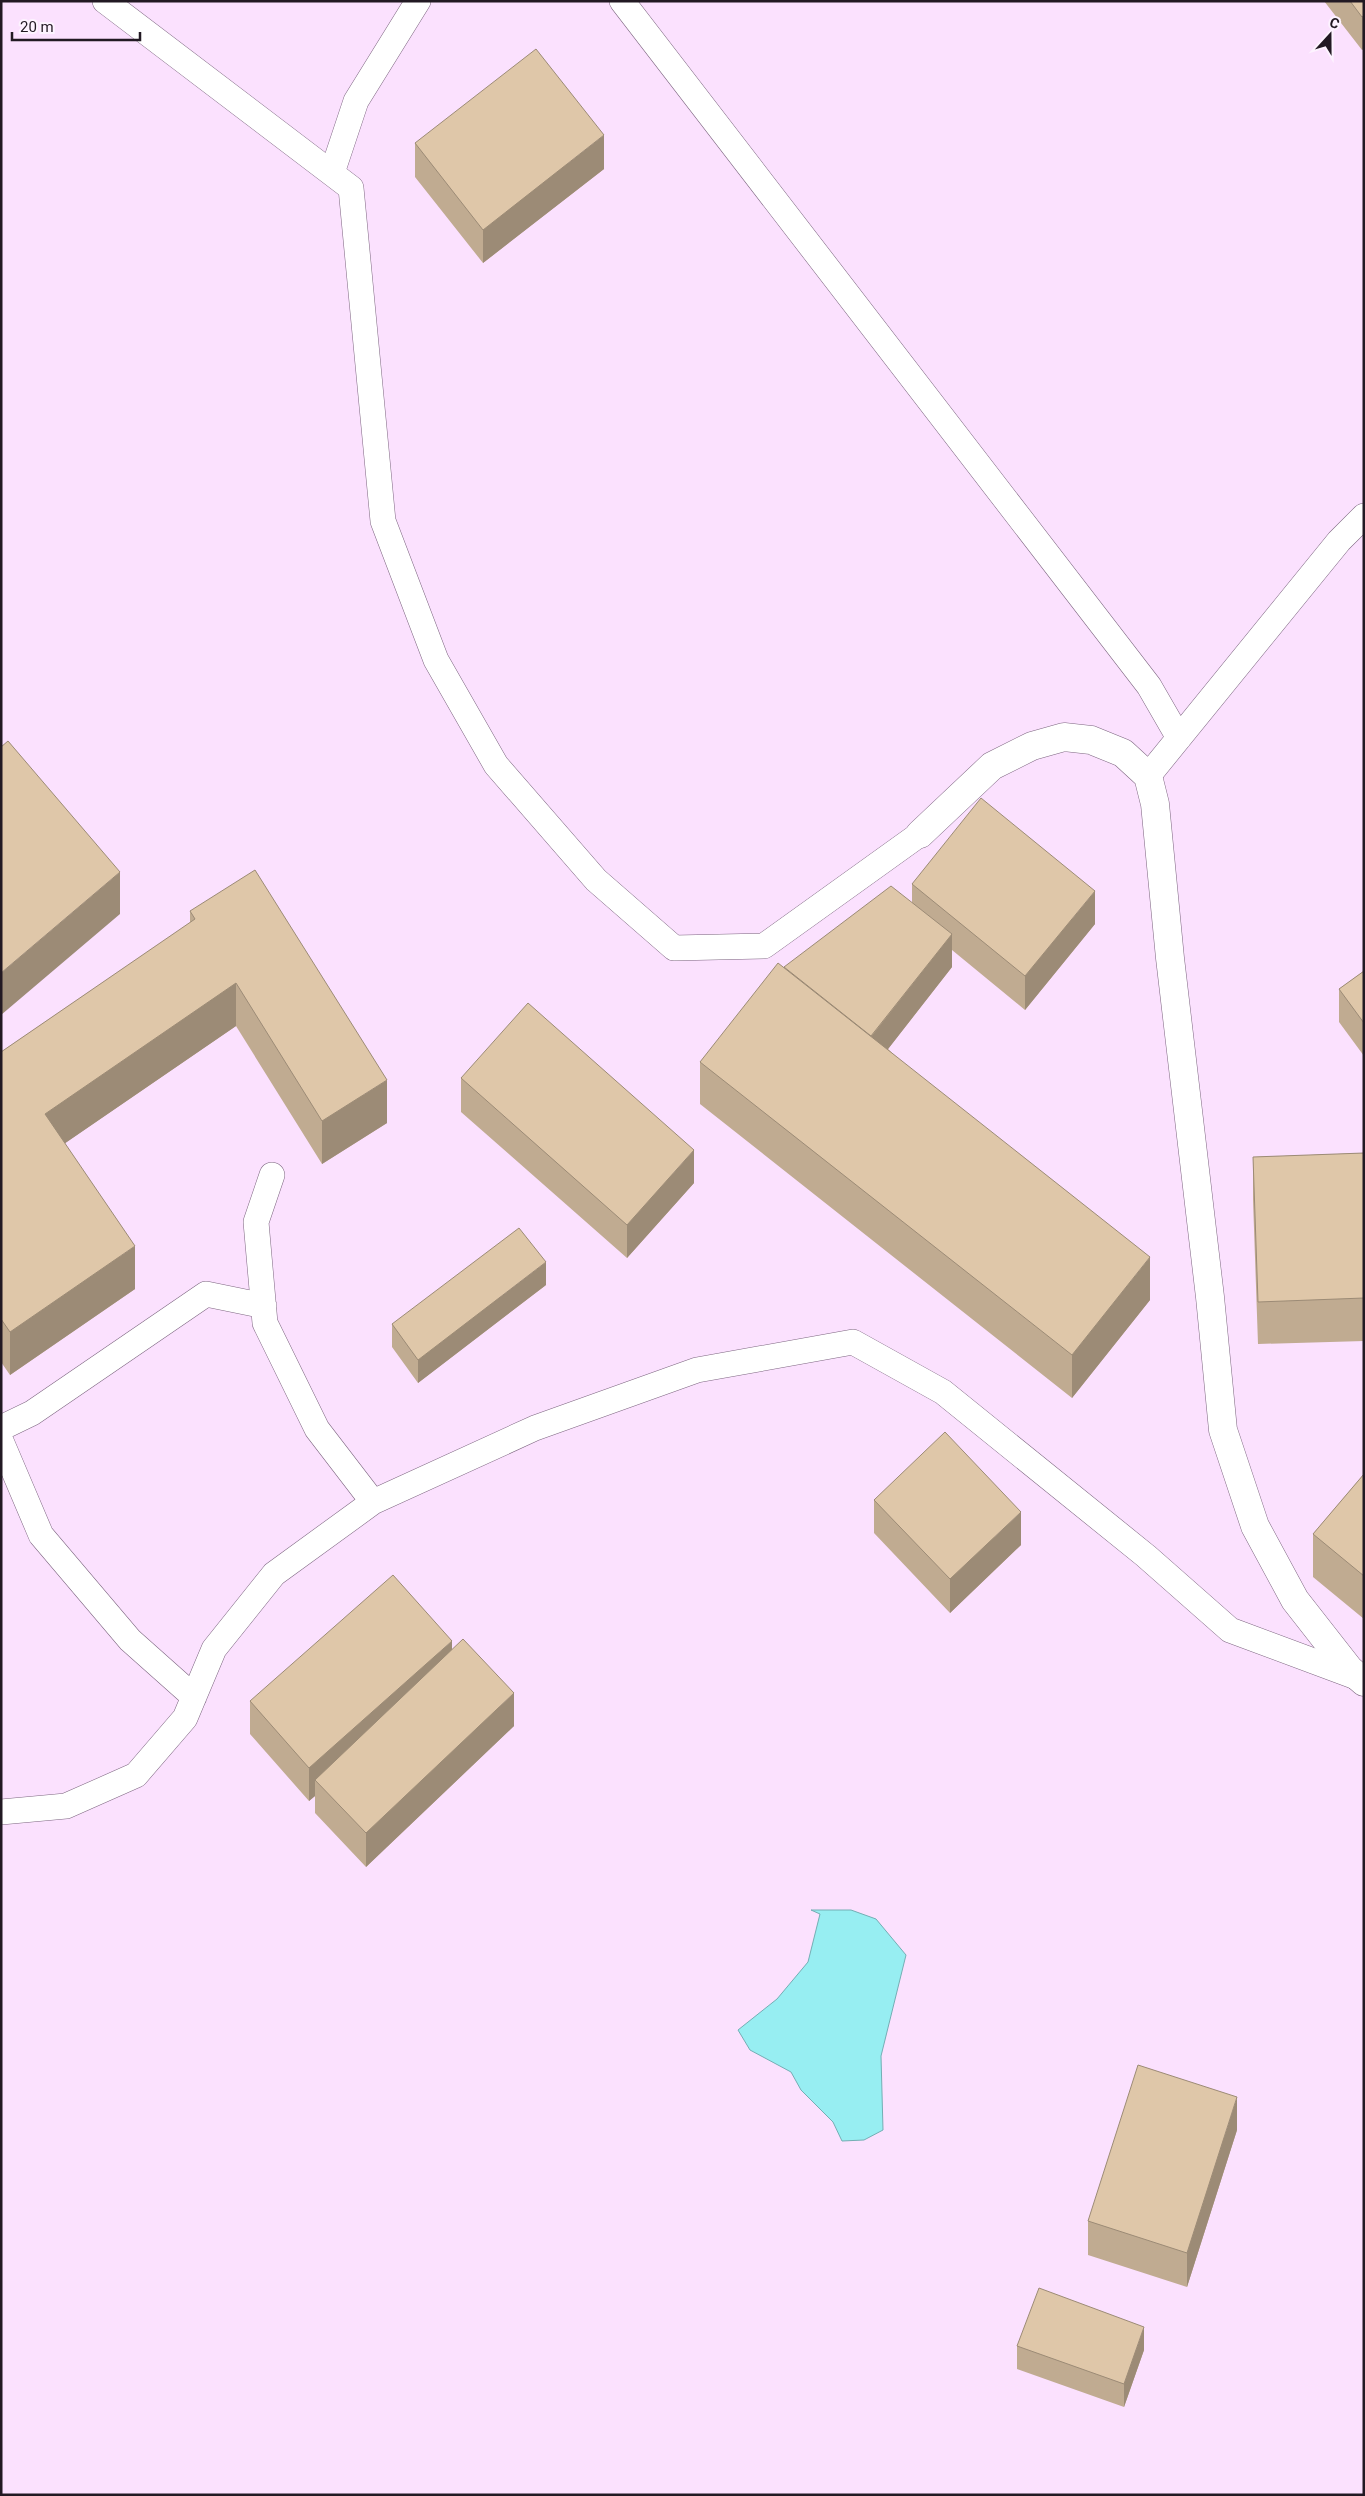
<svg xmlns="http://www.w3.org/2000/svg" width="1365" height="2496" font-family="Roboto,sans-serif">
<rect width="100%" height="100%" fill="#fdf3ff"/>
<path fill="#fbe1fe" d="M1 1H1364V2495H1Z"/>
<path fill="#97eef2" stroke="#74aeb4" d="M811 1910H851L876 1919 906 1955 881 2056 883 2130 864 2140 842 2141 833 2122 801 2090 791 2072 750 2050 738 2030 777 1999 808 1962 820 1914Z"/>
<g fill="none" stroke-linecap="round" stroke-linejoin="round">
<g stroke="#7d6680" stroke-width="26">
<path id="service" d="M105 1 351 188 383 521 436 660 496 765 596 880 674 948 764 946 920 834
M622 1 1149 686 1179 738
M332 173 356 101 418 1
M1148 776 1339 541 1364 516
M272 1175 256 1222 265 1323 317 1429 373 1502
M1 1428 32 1413 206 1294 264 1306
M1 1441 41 1535 130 1640 194 1697
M1 1812 66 1806 136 1775 185 1718 214 1649 274 1574 373 1502 535 1428 697 1370 853 1342 943 1392 1146 1556 1230 1630 1359 1678"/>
</g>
<g stroke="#7d6680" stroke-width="29">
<path id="minor" d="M920 834 992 766 1032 746 1064 737 1091 740 1123 753 1148 776 1155 804 1170 958 1210 1297 1223 1430 1255 1526 1295 1600 1349 1669 1364 1682"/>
</g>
<use href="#service" stroke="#fff" stroke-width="25"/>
<use href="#minor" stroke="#fff" stroke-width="28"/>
</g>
<path fill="#c0ab91" d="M1324 1H1364L1362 50Z
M415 143 604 169 483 263 415 177Z
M912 884 1095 924 1025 1010 952 950V967L888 1049 1150 1300 1072 1398 700 1104V1062L784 967 912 903Z
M190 911 387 1123 322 1164 236 1026 65 1143 135 1289 10 1375 1 1362V1052L190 923Z
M1364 971V1056L1339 1022V989Z
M461 1078 694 1183 627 1258 461 1112Z
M1364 1153V1341L1258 1344 1253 1200V1157Z
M546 1285 418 1383 392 1347V1324Z
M1364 1474V1619L1313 1577V1534Z
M874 1500 1021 1545 950 1613 874 1533Z
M452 1649 514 1726 366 1867 315 1813V1796L309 1801 250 1734V1701Z
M1237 2130 1187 2287 1088 2255V2221Z
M1017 2346 1144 2350 1124 2407 1017 2369Z"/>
<path fill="#9c8b76" d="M1364 15V49L1362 50V17Z
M604 135V169L483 263V230Z
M120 872V914L1 1015V973Z
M1095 891V924L1025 1010V976Z
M952 934V967L867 1076V1042Z
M236 983V1026L45 1157V1114Z
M387 1080V1123L322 1164V1121Z
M694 1150V1183L627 1258V1225Z
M135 1246V1289L10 1375V1332Z
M1150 1257V1300L1072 1398V1355Z
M546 1262V1285L418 1383V1360Z
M1021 1512V1545L950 1613V1579Z
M452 1641V1674L315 1780V1796L309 1801V1768Z
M514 1693V1726L366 1867V1833Z
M1237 2097V2130L1187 2287V2253Z
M1144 2327V2350L1124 2407V2384Z"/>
<path fill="#dfc7a9" stroke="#9c8b76" d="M1350 1H1364V15L1362 17Z
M536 49 604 135 483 230 415 143Z
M8 741 120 872 1 973V747Z
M981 798 1095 891 1025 976 912 884Z
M255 870 387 1080 322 1121 236 983 45 1114 135 1246 10 1332 1 1319V1052L195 919 190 911Z
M891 886 952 934 871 1036 784 967Z
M778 963 1150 1257 1072 1355 700 1062Z
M1364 971V1023L1339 989Z
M528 1003 694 1150 627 1225 461 1078Z
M1364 1153V1298L1258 1302 1253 1157Z
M519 1228 546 1262 418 1360 392 1324Z
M945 1432 1021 1512 950 1579 874 1500Z
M1364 1474V1576L1313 1534Z
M393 1575 452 1641 309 1768 250 1701Z
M463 1639 514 1693 366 1833 315 1780Z
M1138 2065 1237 2097 1187 2253 1088 2221Z
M1039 2288 1144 2327 1124 2384 1017 2346Z"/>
<rect width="1365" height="2496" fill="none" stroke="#221923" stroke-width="5"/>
<g transform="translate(1330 35) rotate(21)" stroke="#fdf3ff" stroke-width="4" paint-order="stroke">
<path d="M0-4L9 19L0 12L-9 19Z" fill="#221923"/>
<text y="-8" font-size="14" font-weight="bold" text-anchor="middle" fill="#221923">С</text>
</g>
<path d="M12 32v8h128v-8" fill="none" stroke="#221923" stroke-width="2.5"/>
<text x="20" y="32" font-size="15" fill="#221923" stroke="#fdf3ff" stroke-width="4" paint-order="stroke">20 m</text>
</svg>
